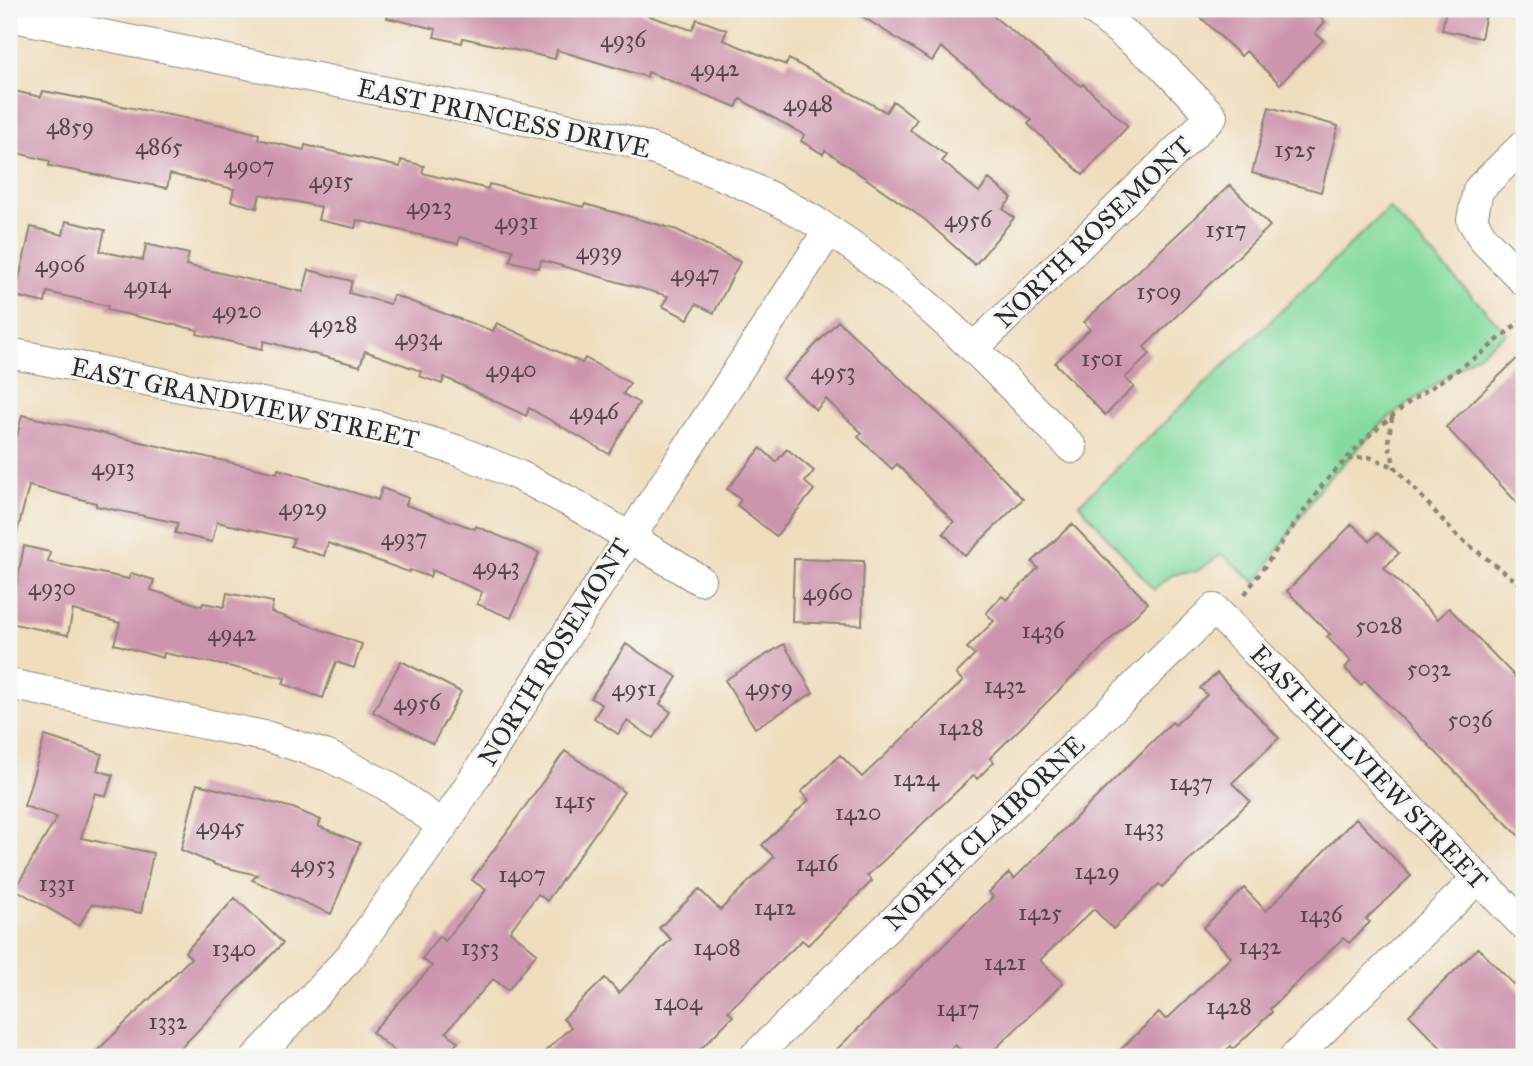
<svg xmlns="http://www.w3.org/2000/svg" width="1533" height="1066" font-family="'IM FELL Great Primer',serif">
<rect width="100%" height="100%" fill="#f6f6f2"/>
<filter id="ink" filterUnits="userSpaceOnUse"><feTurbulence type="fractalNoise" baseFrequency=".0143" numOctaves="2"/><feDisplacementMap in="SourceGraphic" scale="14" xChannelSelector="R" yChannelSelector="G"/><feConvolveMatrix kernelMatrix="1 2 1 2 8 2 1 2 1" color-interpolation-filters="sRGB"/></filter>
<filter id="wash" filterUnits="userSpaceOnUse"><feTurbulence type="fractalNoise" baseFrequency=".00686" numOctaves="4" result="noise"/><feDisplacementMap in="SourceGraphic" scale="28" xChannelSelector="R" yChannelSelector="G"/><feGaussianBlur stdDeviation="1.57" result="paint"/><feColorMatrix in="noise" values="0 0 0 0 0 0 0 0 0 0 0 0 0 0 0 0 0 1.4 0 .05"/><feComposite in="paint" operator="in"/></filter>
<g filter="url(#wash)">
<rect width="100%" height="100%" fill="#f0ddbe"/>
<path fill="#85db9f" stroke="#588365" stroke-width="2" d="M1389 208 1507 333 1386 420 1321 486 1256 583 1222 554 1197 571 1172 575 1154 590 1079 504Z"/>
<g id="blocks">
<path fill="#cd94ad" d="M388 9H641L640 13 692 30 697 19 727 30 723 40 786 65 789 59 886 112 893 101 917 119 910 130 946 155 942 161 979 192 989 179 1012 198 1003 209 1014 218 975 265 924 219 825 150 823 154 801 141 804 135 740 99 736 107 648 72 647 77 557 50 555 59 463 38 462 43 434 37 436 29 387 18Z
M851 9H984L1081 86 1083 84 1128 126 1083 175 1028 124 1032 120 941 47 932 61Z
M1192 9H1311L1325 22 1315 33 1323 40 1280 84 1246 51 1241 56Z
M1446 9H1487L1481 38 1442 30Z
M9 90 41 97 43 91 227 126 259 134 258 139 304 150 305 145 400 167 401 160 424 166 422 173 488 189 489 184 584 207 585 204 677 230 740 262 714 313 696 304 688 319 662 306 668 296 541 260 539 268 510 261 513 250 460 237 458 244 357 220 355 228 318 220 321 207 260 194 257 208 231 201 234 189 170 174 167 188 49 166 50 161 9 151Z
M1269 107 1338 126 1321 192 1252 173Z
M1230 185 1270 226 1144 347 1150 354 1125 378 1134 387 1105 415 1055 363 1090 329 1084 322Z
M66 221 105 230 100 251 143 260 146 244 189 254 186 265 303 292 309 270 352 281 349 293 390 304 393 295 493 331 497 323 582 363 585 358 630 383 623 394 639 403 609 454 529 408 526 416 444 377 442 384 419 376 421 371 365 351 360 366 264 341 262 349 197 334 198 330 107 310 108 306 47 292 45 303 15 296 31 227 63 235Z
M838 321 956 430 1023 499 965 556 943 533 954 522 897 464 892 469 858 437 862 433 826 399 816 410 783 379Z
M1524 352V510L1446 427Z
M22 415 277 473 278 469 378 500 382 488 408 498 406 505 475 529 476 526 539 553 511 618 477 604 482 592 432 570 430 577 410 570 409 572 328 543 324 556 291 546 294 539 217 522 212 542 175 533 178 523 96 506V503L29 486 17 533 9 532V434L17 436Z
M761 448 776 462 787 449 814 471 805 482 814 490 776 536 737 505 741 500 727 489Z
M1072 524 1148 603 990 758 994 762 977 779 974 775 867 876 872 881 808 945 802 940 728 1011 733 1016 693 1057H539L571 1027 563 1019 605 978 619 993 671 939 659 928 699 889 720 910 774 857 762 845 809 800 801 792 840 755 862 777 963 681 956 674 975 655 967 648 994 621 986 613 1002 596 1007 600 1038 568 1032 562Z
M1352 524 1370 541 1377 533 1399 553 1384 568 1438 619 1449 608 1524 686V841L1365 681 1361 685 1345 668 1351 661 1327 637 1330 634 1287 591Z
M24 546 50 552 48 562 129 579 131 573 154 580 151 590 202 606 203 603 224 607 227 593 273 602 271 612 362 644 354 668 336 662 323 698 283 684 285 678 164 653 163 658 114 644 120 623 73 610 68 635 9 623Z
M794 559 864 561 862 625 792 622Z
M626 644 677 677 660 704 671 712 653 738 627 721 618 734 594 718 602 705 591 698Z
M784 644 813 693 755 728 725 680Z
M401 661 461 692 433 744 373 712Z
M1217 673 1279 738 1232 783 1250 801 1162 887 1159 884 1113 929 1094 909 1040 960 1063 983 987 1057H968L955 1045 942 1057H829L993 897 989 892 1009 873 1014 879 1172 722 1175 725 1207 695 1200 688Z
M45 736 102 754 97 770 113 775 106 796 95 793 81 838 153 853 141 913 92 904 79 926 15 889 57 817 24 806Z
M565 751 624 792 547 901 538 894 510 931 537 953 508 990 493 979 446 1032 458 1042 445 1057H401L372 1032 432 966 422 959 439 936 445 941 486 890 472 880Z
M197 784 293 808 321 820 318 826 360 843 331 914 252 880 257 875 216 865 181 850Z
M1356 818 1411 876 1366 919 1370 922 1349 943 1343 938 1270 1009 1272 1012 1233 1049 1231 1046 1219 1057H1113L1159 1012 1166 1020 1231 957 1203 928 1244 888 1266 911Z
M235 898 283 943 172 1057H91L191 958 185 952Z
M1478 948 1524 995V1057H1450L1409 1015Z"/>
</g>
</g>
<g filter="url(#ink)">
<use href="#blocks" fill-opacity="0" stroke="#8e8474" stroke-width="2"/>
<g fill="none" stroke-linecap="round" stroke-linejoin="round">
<g stroke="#8e8474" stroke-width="32">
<path id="street" d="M9 16 625 140C695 163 768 190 830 231 921 290 996 370 1072 448
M1524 145 1478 190 1472 220 1484 240 1524 281
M974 348 1212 116 1161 64 1093 9
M9 353 378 426 456 450 518 475 576 505 700 580
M9 684 269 737 328 756 386 785 443 826
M257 1057 350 957 443 826 829 230
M754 1057 1214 609 1524 925
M1295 1057 1477 879"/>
</g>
<path stroke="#8e8474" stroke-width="4.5" stroke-dasharray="5 5" stroke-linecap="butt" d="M1392 417 1388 442 1395 467 1457 536 1524 587
M1348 459 1369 457 1395 467
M1245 594 1324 483 1366 438 1408 403 1482 353 1524 318"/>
<use href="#street" stroke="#fff" stroke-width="30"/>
</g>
</g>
<g text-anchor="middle" stroke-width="6" stroke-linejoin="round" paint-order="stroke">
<g font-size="23" fill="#54454c">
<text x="623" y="47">4936</text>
<text x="715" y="76">4942</text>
<text x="808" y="111">4948</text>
<text x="70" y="134">4859</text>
<text x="159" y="154">4865</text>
<text x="1295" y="157">1525</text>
<text x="249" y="173">4907</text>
<text x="331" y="188">4915</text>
<text x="429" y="214">4923</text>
<text x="968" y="227">4956</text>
<text x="516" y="229">4931</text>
<text x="1226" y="237">1517</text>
<text x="599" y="259">4939</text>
<text x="60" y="272">4906</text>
<text x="695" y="281">4947</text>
<text x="147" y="293">4914</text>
<text x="1159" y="299">1509</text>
<text x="237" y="318">4920</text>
<text x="333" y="332">4928</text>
<text x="418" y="345">4934</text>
<text x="1102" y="366">1501</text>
<text x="511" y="377">4940</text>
<text x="833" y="379">4953</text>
<text x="594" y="419">4946</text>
<text x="113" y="475">4913</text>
<text x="303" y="515">4929</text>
<text x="404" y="545">4937</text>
<text x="496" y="574">4943</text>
<text x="52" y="595">4930</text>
<text x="828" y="600">4960</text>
<text x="1379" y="633">5028</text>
<text x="1043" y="638">1436</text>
<text x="232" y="641">4942</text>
<text x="1429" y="676">5032</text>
<text x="1005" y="693">1432</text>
<text x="769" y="695">4959</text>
<text x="634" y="696">4951</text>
<text x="417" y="710">4956</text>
<text x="1470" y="727">5036</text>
<text x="961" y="735">1428</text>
<text x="916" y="786">1424</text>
<text x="1191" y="790">1437</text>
<text x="575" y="808">1415</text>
<text x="858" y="820">1420</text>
<text x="220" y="834">4945</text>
<text x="1144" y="835">1433</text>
<text x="817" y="871">1416</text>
<text x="313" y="872">4953</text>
<text x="1097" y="879">1429</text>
<text x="522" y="882">1407</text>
<text x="57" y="891">1331</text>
<text x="775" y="915">1412</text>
<text x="1040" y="920">1425</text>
<text x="1321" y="922">1436</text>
<text x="1260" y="954">1432</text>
<text x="480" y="955">1353</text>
<text x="717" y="955">1408</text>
<text x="234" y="956">1340</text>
<text x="1005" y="970">1421</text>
<text x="678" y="1010">1404</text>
<text x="1229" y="1014">1428</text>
<text x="958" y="1016">1417</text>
<text x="168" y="1029">1332</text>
</g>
<g font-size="26" fill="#2b2b2b" stroke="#f6f6f2">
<text transform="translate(504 118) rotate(12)" y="9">EAST PRINCESS DRIVE</text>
<text transform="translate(1093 232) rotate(-44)" y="9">NORTH ROSEMONT</text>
<text transform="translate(245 403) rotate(12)" y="9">EAST GRANDVIEW STREET</text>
<text transform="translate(554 652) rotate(-58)" y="9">NORTH ROSEMONT</text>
<text transform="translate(1369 767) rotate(46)" y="9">EAST HILLVIEW STREET</text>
<text transform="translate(984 833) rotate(-44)" y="9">NORTH CLAIBORNE</text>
</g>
</g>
<rect width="1533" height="1066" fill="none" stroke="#f6f6f2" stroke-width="35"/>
</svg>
